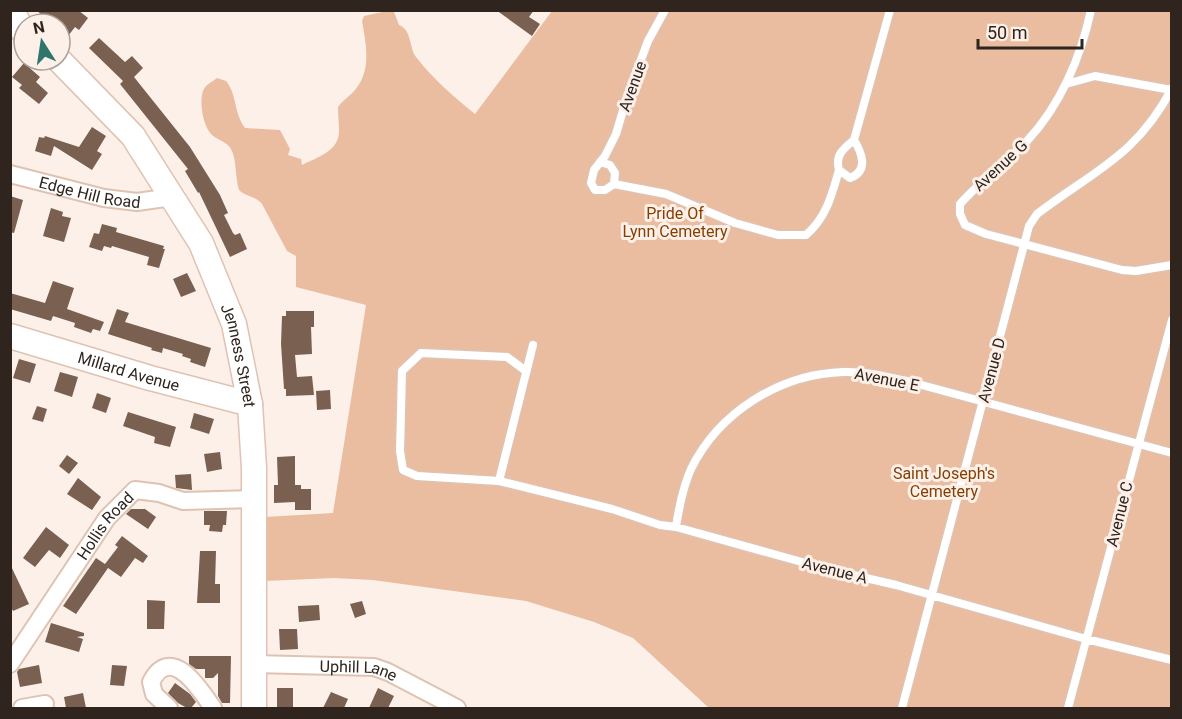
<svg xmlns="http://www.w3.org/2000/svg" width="1182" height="719" font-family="Roboto,sans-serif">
<rect width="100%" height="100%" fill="#fcf0e9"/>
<path fill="#eabca0" d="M387 11 394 12 399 25C412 30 409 48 416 57 432 78 455 98 475 114L552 11H1171V708H709L633 638 594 622 526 601 373 580 334 578 265 581V517L333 513 366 305 296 287V256L287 251 262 204C256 196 246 197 239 190 235 177 237 160 231 149 226 141 219 141 212 135 203 127 199 102 203 91 205 85 212 82 217 78L226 81C237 94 234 114 245 128L280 130 290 149 288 155 301 159 302 165C318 157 339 151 339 131 339 123 338 115 338 107 343 100 350 96 355 90 372 70 366 44 362 21L364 16Z"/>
<path fill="#796051" d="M36 10H78L88 18 79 30 75 27 68 36 60 29V24H53Z
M496 10H534L529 17 540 24 532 36Z
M99 38 125 62 132 56 143 68 134 77 190 147 220 195 228 213 224 215 233 233 235 235 240 233 247 249 230 257 199 192 198 193 185 171 188 169 120 84 123 81 89 48Z
M24 63 40 77 36 82 48 93 39 104 19 88 22 85 12 77Z
M92 127 106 136 97 151 102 154 92 170 54 146 51 156 35 151 39 137 44 138 45 136 79 147Z
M10 196 23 200 14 233 10 232Z
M51 208 63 212 62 216 71 218 64 242 43 236Z
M102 224 117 228 116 232 164 246 163 249H165L159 268 147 265 149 257 112 246 111 248 104 246 102 251 89 247 94 233 99 234Z
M187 273 196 291 181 297 173 279Z
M53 281 74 288 67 309 104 322 100 331 93 329 91 333 74 327 75 323 53 316 51 321 10 309V293L45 303Z
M117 309 129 313 125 322 211 348 205 367 190 362 191 359 182 356 183 354 163 348 162 353 151 350 152 348 108 334Z
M286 311H314V327H311L312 354 295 355 297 377 312 376 314 395 286 396V389H284L281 344 282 316H286Z
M19 359 36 364 30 383 13 378Z
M60 372 78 377 72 397 54 391Z
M330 390 331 409 317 410 316 391Z
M97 393 111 398 106 413 92 408Z
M37 406 47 409 43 422 32 419Z
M128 412 176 427 170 447 154 443 155 437 123 426Z
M194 413 214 419 209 434 190 428Z
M220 452 222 469 207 472 204 454Z
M67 455 78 463 69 474 59 466Z
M295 456V485H301V489H311V510H295V502L274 503V485H278L277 457Z
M191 474 192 490 176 488 175 475Z
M78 478 101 497 92 510 67 494Z
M131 509H145L156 517 148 529 126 514Z
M204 511H227L226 525H223L222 532 209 531 210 525H204Z
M46 527 69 545 60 558 49 550 35 567 23 558Z
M122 536 148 556 143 563 135 558 121 577 108 568 76 614 63 606 96 558 105 564 118 547 115 545Z
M200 551H216L215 584H220V603H197Z
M10 564 29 604 13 611 10 605Z
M147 600 165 601 164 629H147Z
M362 601 366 614 355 618 350 604Z
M319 605 320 620 299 622 298 606Z
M51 623 84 633V636L77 637 83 639 79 652 45 642Z
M279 629H297L298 649 280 650Z
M189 656H231L230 703H222L218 696V673L213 678H205V669H196L189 664Z
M39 665 42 683 20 687 17 672 19 669Z
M112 665 127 666 124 686 110 685Z
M175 683 190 694 196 702 191 708H187L178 703 168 693Z
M277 688H293V708H277Z
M378 688 394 696 388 708H369Z
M331 692 348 699 344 708H323Z
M83 693 86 708H66L64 697Z"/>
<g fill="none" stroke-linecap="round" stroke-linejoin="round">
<g stroke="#dfc3b2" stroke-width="11">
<path id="lane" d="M1091 10C1081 57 1060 106 1027 141 1005 163 981 181 960 204V214L965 225 986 234 1122 270 1136 271 1172 265
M1066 84 1095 76 1171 90
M854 140C862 153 869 171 850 178L839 170C835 155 843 149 854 140L890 10
M600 162 610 165 615 173 614 184 605 190H595L591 183 594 170 605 156 616 134 627 97 648 41 665 10
M614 184 666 194 735 223 778 235H806C826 218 832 195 839 170
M533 345 499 481 612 509 660 525 676 527 827 569 896 585 1086 639 1172 660
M499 481 417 476 403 470 400 451 402 371 421 353 507 357 526 371
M676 527C679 507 683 487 691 469 719 412 780 374 843 372 865 371 886 377 907 381L1172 453
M902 708 1029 226 1037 214C1093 171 1137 156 1172 88
M1068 708 1172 320"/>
</g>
<g stroke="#dfc3b2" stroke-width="20">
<g id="street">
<path id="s1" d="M10 174 104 198 137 202 172 197"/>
<path id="s2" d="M10 664 107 518 135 490 159 493 183 501 254 499"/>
<path id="s3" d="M253 664 374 667 388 672 457 708"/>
<path d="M22 708 45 704"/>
<path d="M169 708 154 694 151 682C171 643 200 689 213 708"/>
</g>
</g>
<g stroke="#dfc3b2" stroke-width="27">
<g id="secondary">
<path d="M12 10 22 30"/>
<path id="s4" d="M59 60 133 136 201 243 234 324 250 404 254 468V708"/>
<path id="s5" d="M10 336 150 378 250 404"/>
</g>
</g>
<use href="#lane" stroke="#fff" stroke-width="8"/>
<use href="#street" stroke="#fff" stroke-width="16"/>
<use href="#secondary" stroke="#fff" stroke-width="24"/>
</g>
<g text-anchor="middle" stroke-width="6" stroke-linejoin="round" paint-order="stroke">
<g font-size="16" fill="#2f251e" stroke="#fcf0e9">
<text transform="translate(632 86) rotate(-70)" y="6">Avenue</text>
<text transform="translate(1000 165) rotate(-43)" y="6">Avenue G</text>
<text dy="6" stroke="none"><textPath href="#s1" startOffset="82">Edge Hill Road</textPath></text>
<text dy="6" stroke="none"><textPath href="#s4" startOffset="352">Jenness Street</textPath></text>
<text transform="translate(991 370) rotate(-75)" y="6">Avenue D</text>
<text dy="6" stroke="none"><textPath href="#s5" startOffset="124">Millard Avenue</textPath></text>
<text transform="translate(887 379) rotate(11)" y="6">Avenue E</text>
<text transform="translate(1119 514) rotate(-76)" y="6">Avenue C</text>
<text dy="6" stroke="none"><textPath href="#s2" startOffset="168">Hollis Road</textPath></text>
<text transform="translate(835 570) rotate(14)" y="6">Avenue A</text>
<text dy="6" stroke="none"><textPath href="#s3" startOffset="106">Uphill Lane</textPath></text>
</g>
<g font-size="16" fill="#843f00" stroke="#fcf0e9">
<text x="675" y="219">Pride Of<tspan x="675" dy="18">Lynn Cemetery</tspan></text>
<text x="944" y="479">Saint Joseph's<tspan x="944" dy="18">Cemetery</tspan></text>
</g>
</g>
<rect width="1182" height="719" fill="none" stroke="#2f251e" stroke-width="24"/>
<g transform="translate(42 42) rotate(348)"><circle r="28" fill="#fcf0e9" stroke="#aa9f98" stroke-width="1.5"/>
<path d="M0-4.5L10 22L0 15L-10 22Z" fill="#2f756b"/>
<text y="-9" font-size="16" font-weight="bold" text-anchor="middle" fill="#2f251e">N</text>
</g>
<path d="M978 39v9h104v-9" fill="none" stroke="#2f251e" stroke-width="3"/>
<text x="987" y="39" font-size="18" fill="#2f251e" stroke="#fcf0e9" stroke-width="4.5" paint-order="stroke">50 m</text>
</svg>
